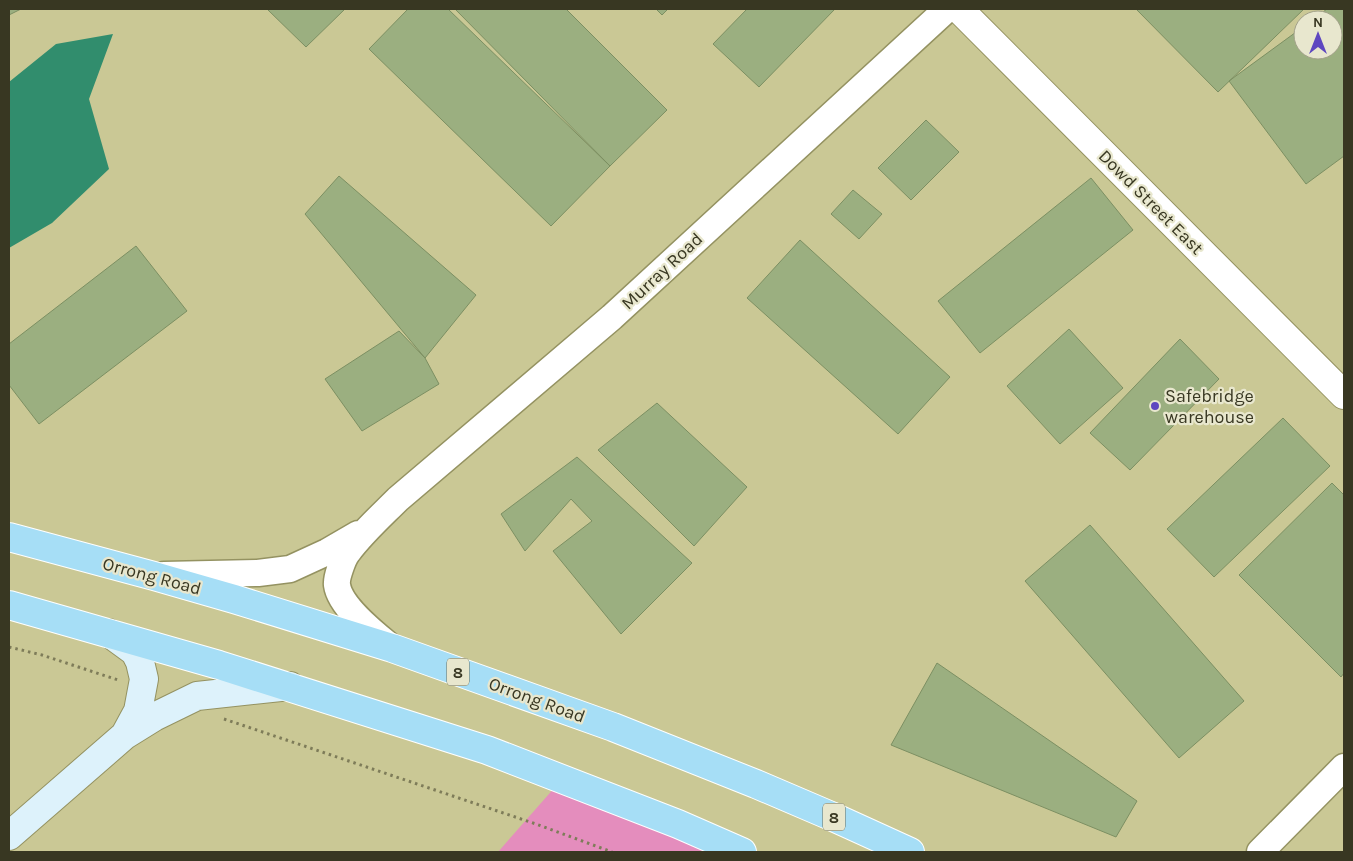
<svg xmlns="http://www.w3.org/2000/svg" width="1353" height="861" font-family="Karla,sans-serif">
<rect width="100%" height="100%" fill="#cac895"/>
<path fill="#e48dbd" d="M556 786 715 852H498Z"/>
<path fill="#318d6d" d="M113 34 89 99 109 169 52 223 9 248V82L56 44Z"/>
<path fill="#9baf80" stroke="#7c8f62" d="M9 9H21L9 15Z
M267 9H345L306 47Z
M408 9H448L610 166 551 226 369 49Z
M455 9H566L667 110 610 166Z
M656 9H668L662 15Z
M747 9H835L759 87 713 44Z
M1136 9H1304L1218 92Z
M1327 9H1344V156L1306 184 1229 81 1303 27V50H1333V20H1312Z
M926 120 959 152 911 200 878 168Z
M339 176 476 295 425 358 305 214Z
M1091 178 1133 230 980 353 938 301Z
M853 190 882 214 859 239 831 214Z
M800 240 950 377 898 434 747 298Z
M136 246 187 311 39 424 9 385V344Z
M1069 329 1123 388 1060 444 1007 386Z
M399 331 425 358 439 384 362 431 325 379Z
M1180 339 1219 379 1130 470 1090 433Z
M657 403 747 487 694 546 598 450Z
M1283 418 1330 466 1214 577 1167 529Z
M577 457 692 563 621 634 553 551 592 521 571 499 525 551 501 514Z
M1332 483 1344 495V673L1341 677 1239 575Z
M1090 525 1244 701 1179 758 1025 581Z
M937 663 1137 801 1116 837 891 745Z"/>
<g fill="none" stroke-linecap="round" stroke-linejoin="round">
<g stroke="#949261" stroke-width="29">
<path id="minor" d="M164 575 258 573 290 569 327 552 358 534
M392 648C375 634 340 607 337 585 336 578 343 558 348 552 362 533 381 516 398 499L612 317 947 9
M1260 852 1344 767"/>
</g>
<g stroke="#949261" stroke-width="30">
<path id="tertiary" d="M959 9 1344 395"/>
</g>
<g stroke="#949261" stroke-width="30">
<path id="secondary" d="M109 633 135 652 140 662 144 679 138 711 125 735
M9 836 125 735 154 717 197 696 290 686"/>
</g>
<g stroke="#fff" stroke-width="30">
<path id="trunk" d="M9 537 154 576 234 599 392 648 613 727 756 784 831 816 910 852
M9 605 219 665 487 750 678 824 742 852"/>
</g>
<path stroke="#7e7c59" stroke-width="3" stroke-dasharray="2.5 4" stroke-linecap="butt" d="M9 647 42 655 118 680
M224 719 536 824 612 852"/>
<use href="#minor" stroke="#fff" stroke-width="26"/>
<use href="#tertiary" stroke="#fff" stroke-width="28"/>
<use href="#secondary" stroke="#ddf2fb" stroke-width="28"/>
<use href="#trunk" stroke="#a6def6" stroke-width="28"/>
</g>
<circle fill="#5e47c0" stroke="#e8e7ce" stroke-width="2" cx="1155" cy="406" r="5"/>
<g text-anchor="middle" stroke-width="4.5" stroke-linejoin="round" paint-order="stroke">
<g fill="#e8e7ce" stroke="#6d6c56" stroke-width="1">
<rect x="447" y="658.5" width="22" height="27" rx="4"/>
<rect x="823" y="803.5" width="22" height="27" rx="4"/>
</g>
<g font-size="16" font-weight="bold" fill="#383722">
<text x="458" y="678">8</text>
<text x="834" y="823">8</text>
</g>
<g font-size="18" fill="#383722" stroke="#e8e7ce">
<text transform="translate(1151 202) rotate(45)" y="6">Dowd Street East</text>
<text transform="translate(662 271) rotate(-43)" y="6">Murray Road</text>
<text transform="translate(152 576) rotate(15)" y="6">Orrong Road</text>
<text transform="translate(537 700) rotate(20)" y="6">Orrong Road</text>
</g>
<g font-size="18" fill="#383722" stroke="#e8e7ce" text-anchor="start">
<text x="1165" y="402">Safebridge<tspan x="1165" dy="21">warehouse</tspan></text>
</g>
</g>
<rect width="1353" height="861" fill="none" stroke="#383722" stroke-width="20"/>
<g transform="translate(1318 35)"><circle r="24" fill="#e8e7ce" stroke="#a2a189"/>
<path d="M0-4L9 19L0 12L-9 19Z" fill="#5e47c0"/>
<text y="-8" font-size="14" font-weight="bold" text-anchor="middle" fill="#383722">N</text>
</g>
</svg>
